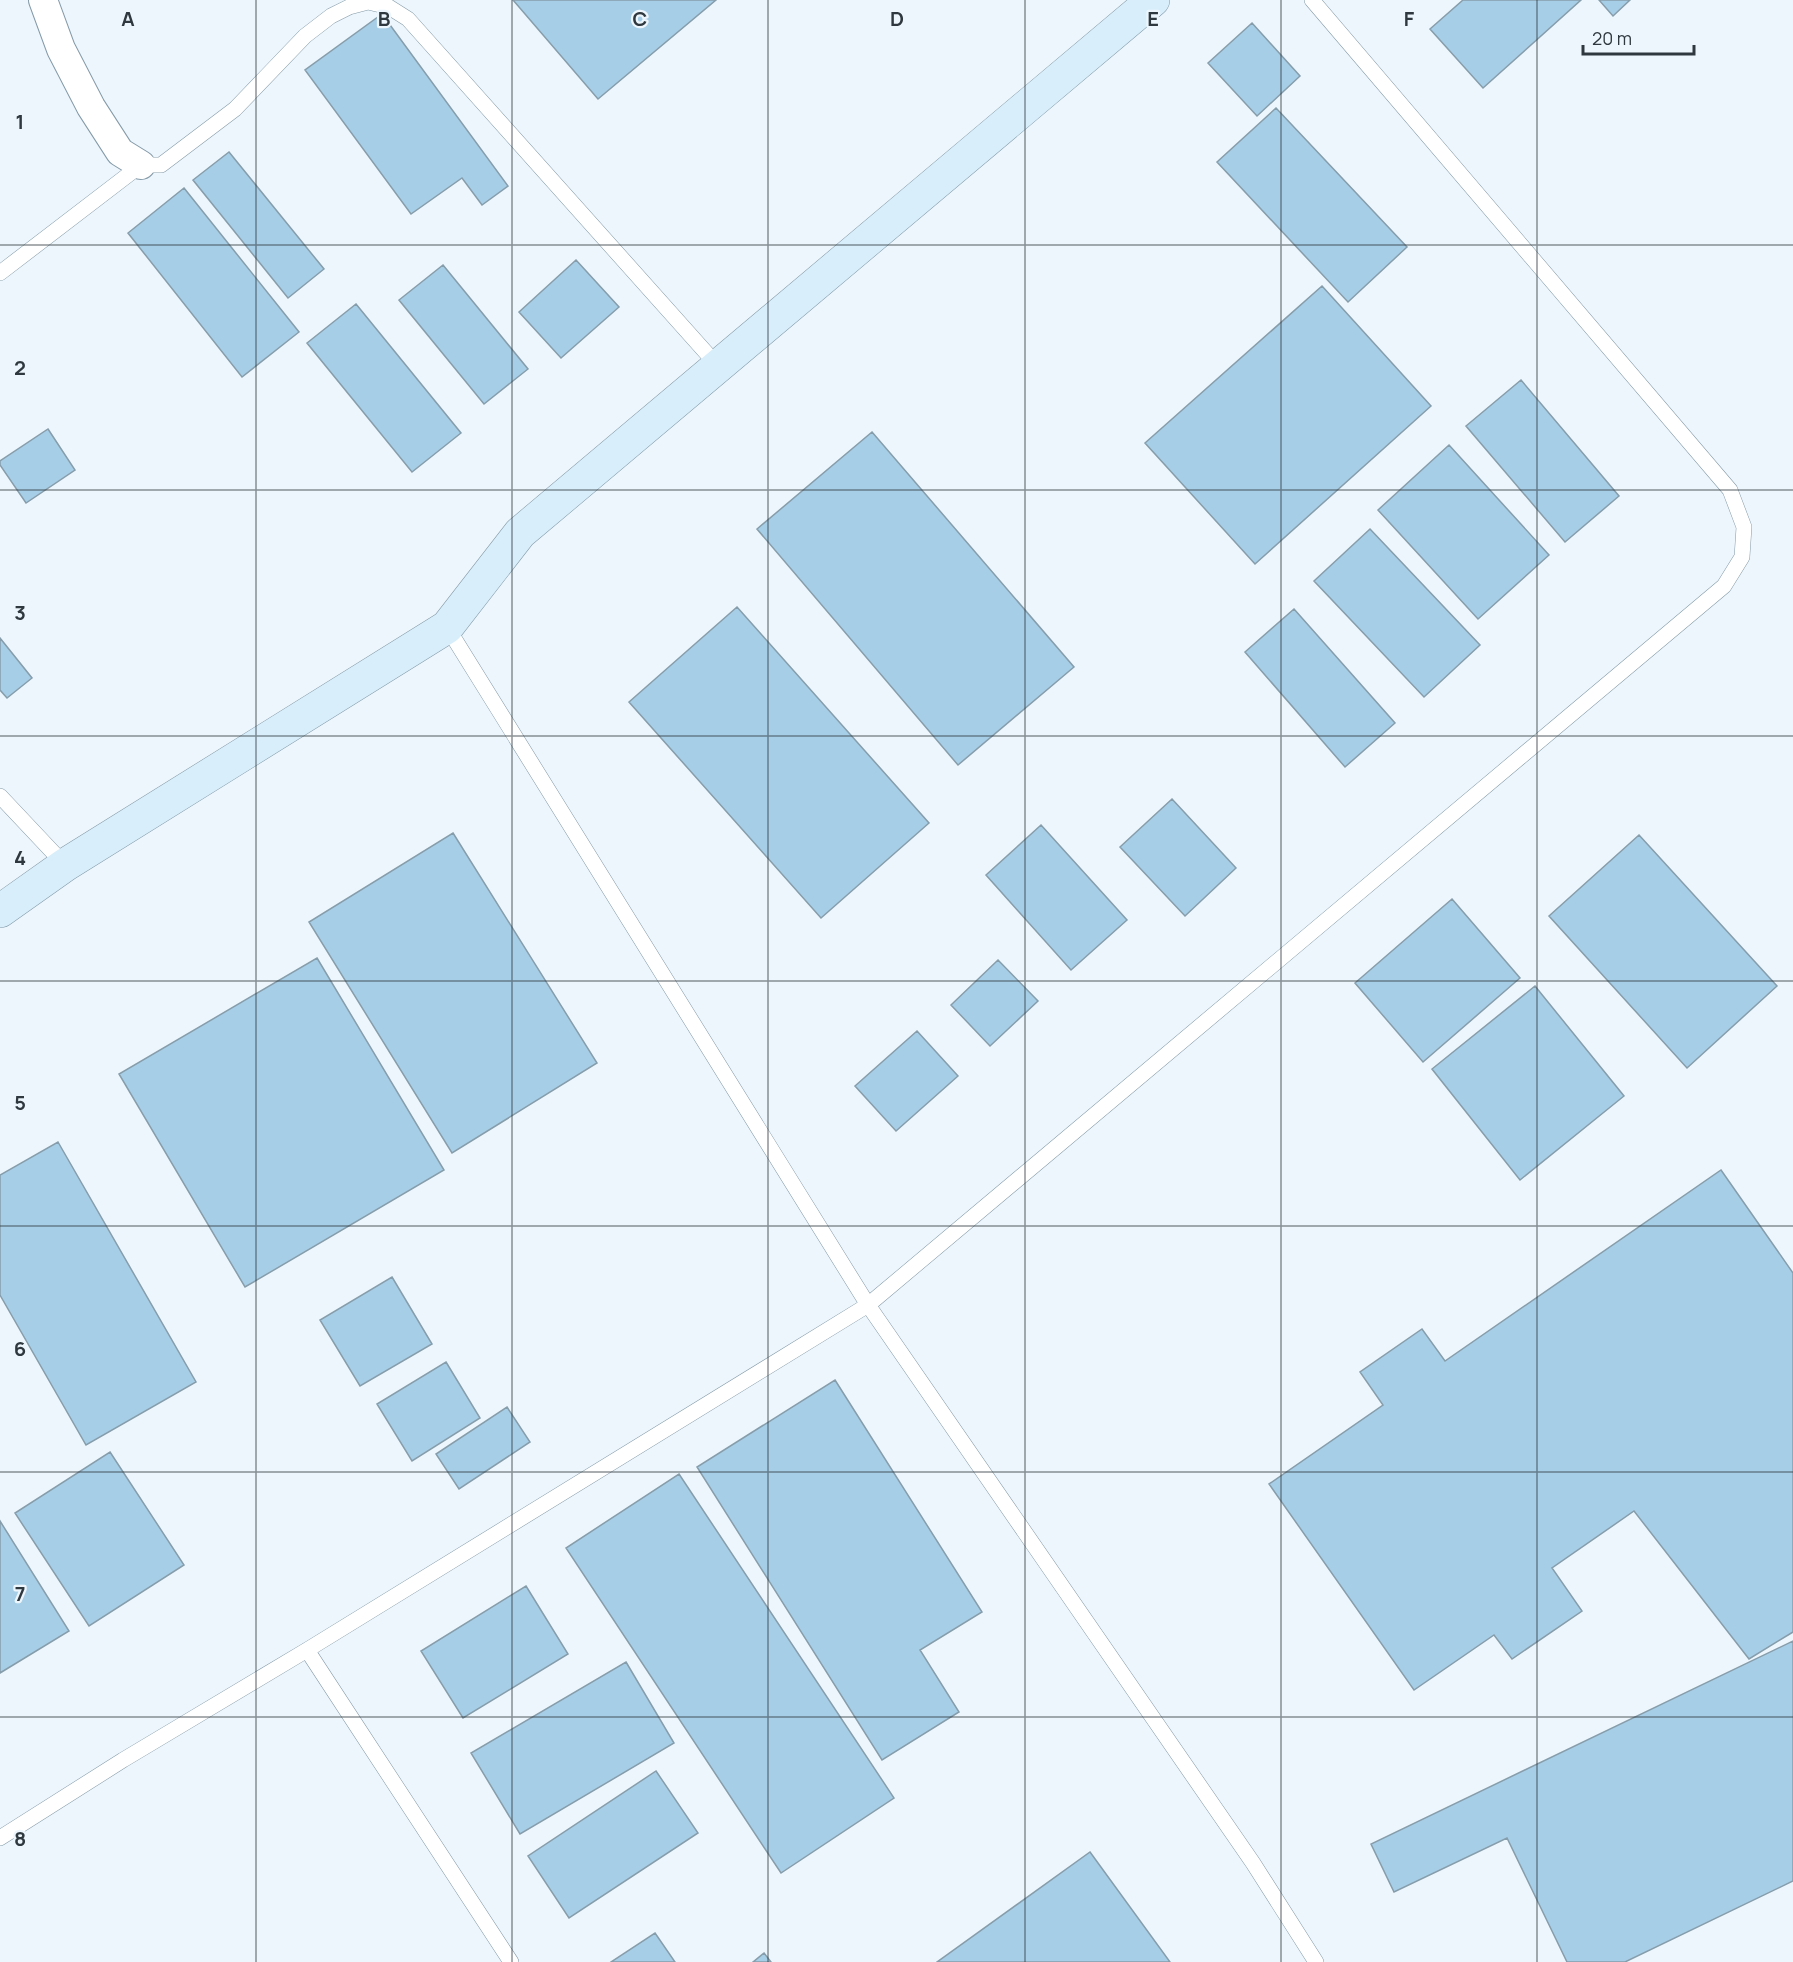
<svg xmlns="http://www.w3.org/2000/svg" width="1793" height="1962" font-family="Manrope,sans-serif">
<rect width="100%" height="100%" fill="#edf6fc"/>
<path fill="#a7cee7" stroke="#869dab" stroke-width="1.5" d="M513 0H716L598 99Z
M1463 0H1581L1483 88 1430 29Z
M1599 0H1630L1613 16Z
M382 14 508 186 482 205 462 178 411 214 305 70Z
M1252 23 1300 76 1257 116 1208 63Z
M1276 108 1407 247 1348 302 1217 162Z
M229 152 324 269 288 298 193 180Z
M184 188 299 332 242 377 128 233Z
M576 260 619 307 561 358 519 312Z
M443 265 528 369 484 404 399 300Z
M1322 286 1431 406 1255 564 1145 443Z
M356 304 461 433 412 472 307 343Z
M1521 380 1619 496 1565 542 1466 426Z
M48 429 75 470 26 503 0 465V461Z
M872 432 1074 667 958 765 757 529Z
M1449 445 1549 555 1478 619 1378 510Z
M1370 529 1480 645 1424 697 1314 581Z
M737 607 929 823 821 918 629 702Z
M1294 609 1395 723 1345 767 1245 652Z
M0 638 32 678 7 698 0 690Z
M1172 799 1236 868 1185 916 1120 847Z
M1041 825 1127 920 1071 970 986 875Z
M453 833 597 1063 452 1153 309 922Z
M1639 835 1777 986 1687 1068 1549 916Z
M1452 899 1520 978 1423 1062 1355 983Z
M317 958 444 1170 245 1287 119 1074Z
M998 960 1038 1001 990 1046 951 1005Z
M1535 986 1624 1096 1520 1180 1432 1069Z
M917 1031 958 1076 896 1131 855 1086Z
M58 1142 196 1382 86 1445 0 1295V1175Z
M1721 1170 1793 1273V1632L1749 1659 1634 1511 1552 1568 1582 1611 1512 1659 1494 1635 1414 1690 1269 1484 1383 1405 1360 1372 1422 1329 1445 1361Z
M392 1277 432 1344 360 1386 320 1320Z
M446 1362 480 1418 412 1461 377 1404Z
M835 1380 982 1612 920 1650 959 1712 882 1760 697 1467Z
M507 1407 530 1442 459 1489 436 1454Z
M110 1452 184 1565 89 1626 15 1513Z
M679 1474 894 1798 781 1873 566 1548Z
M0 1521 69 1631 0 1673Z
M526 1586 568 1654 463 1718 421 1651Z
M1793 1641V1881L1625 1962H1567L1507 1838 1394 1892 1371 1844Z
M626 1662 674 1743 520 1834 471 1753Z
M656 1771 698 1833 569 1918 528 1856Z
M1090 1852 1170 1962H937Z
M655 1933 675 1962H611Z
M764 1953 771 1962H753Z"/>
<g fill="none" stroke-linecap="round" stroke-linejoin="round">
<g stroke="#849aa8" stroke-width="16">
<path id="lane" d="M0 273 141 165H161L235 109 305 36 331 16 349 7 368 2 389 7 408 19 718 366
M447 627 868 1305 1253 1863 1316 1962
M0 796 65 865
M307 1650 511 1962
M0 1838 123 1760 307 1650 868 1305 1724 586 1742 557 1744 527 1730 490 1312 0"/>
</g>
<g stroke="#849aa8" stroke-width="30">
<path id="street" d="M43 0 61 49 91 107 120 152 141 165"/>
</g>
<g stroke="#849aa8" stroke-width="34">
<path id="secondary" d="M0 911 65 865 447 627 520 533 1153 0"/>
</g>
<use href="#lane" stroke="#fff" stroke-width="15"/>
<use href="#street" stroke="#fff" stroke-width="28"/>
<use href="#secondary" stroke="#d8eefb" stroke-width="33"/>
</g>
<path fill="none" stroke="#2f383e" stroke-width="1.5" stroke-opacity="0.55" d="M256 0V1962M512 0V1962M768 0V1962M1025 0V1962M1281 0V1962M1537 0V1962M0 245H1793M0 490H1793M0 736H1793M0 981H1793M0 1226H1793M0 1472H1793M0 1717H1793"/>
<g font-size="20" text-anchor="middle" font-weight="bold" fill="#2f383e" stroke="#edf6fc" stroke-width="4.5" stroke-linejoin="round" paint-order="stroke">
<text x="128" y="26">A</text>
<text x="384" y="26">B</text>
<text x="640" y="26">C</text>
<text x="897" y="26">D</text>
<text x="1153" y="26">E</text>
<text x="1409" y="26">F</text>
<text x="20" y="129">1</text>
<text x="20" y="375">2</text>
<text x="20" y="620">3</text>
<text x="20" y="865">4</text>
<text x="20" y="1110">5</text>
<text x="20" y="1356">6</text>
<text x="20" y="1601">7</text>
<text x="20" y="1846">8</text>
</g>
<path d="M1583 45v9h111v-9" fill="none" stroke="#2f383e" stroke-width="3"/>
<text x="1592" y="45" font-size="18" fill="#2f383e" stroke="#edf6fc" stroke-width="4.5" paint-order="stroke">20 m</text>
</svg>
